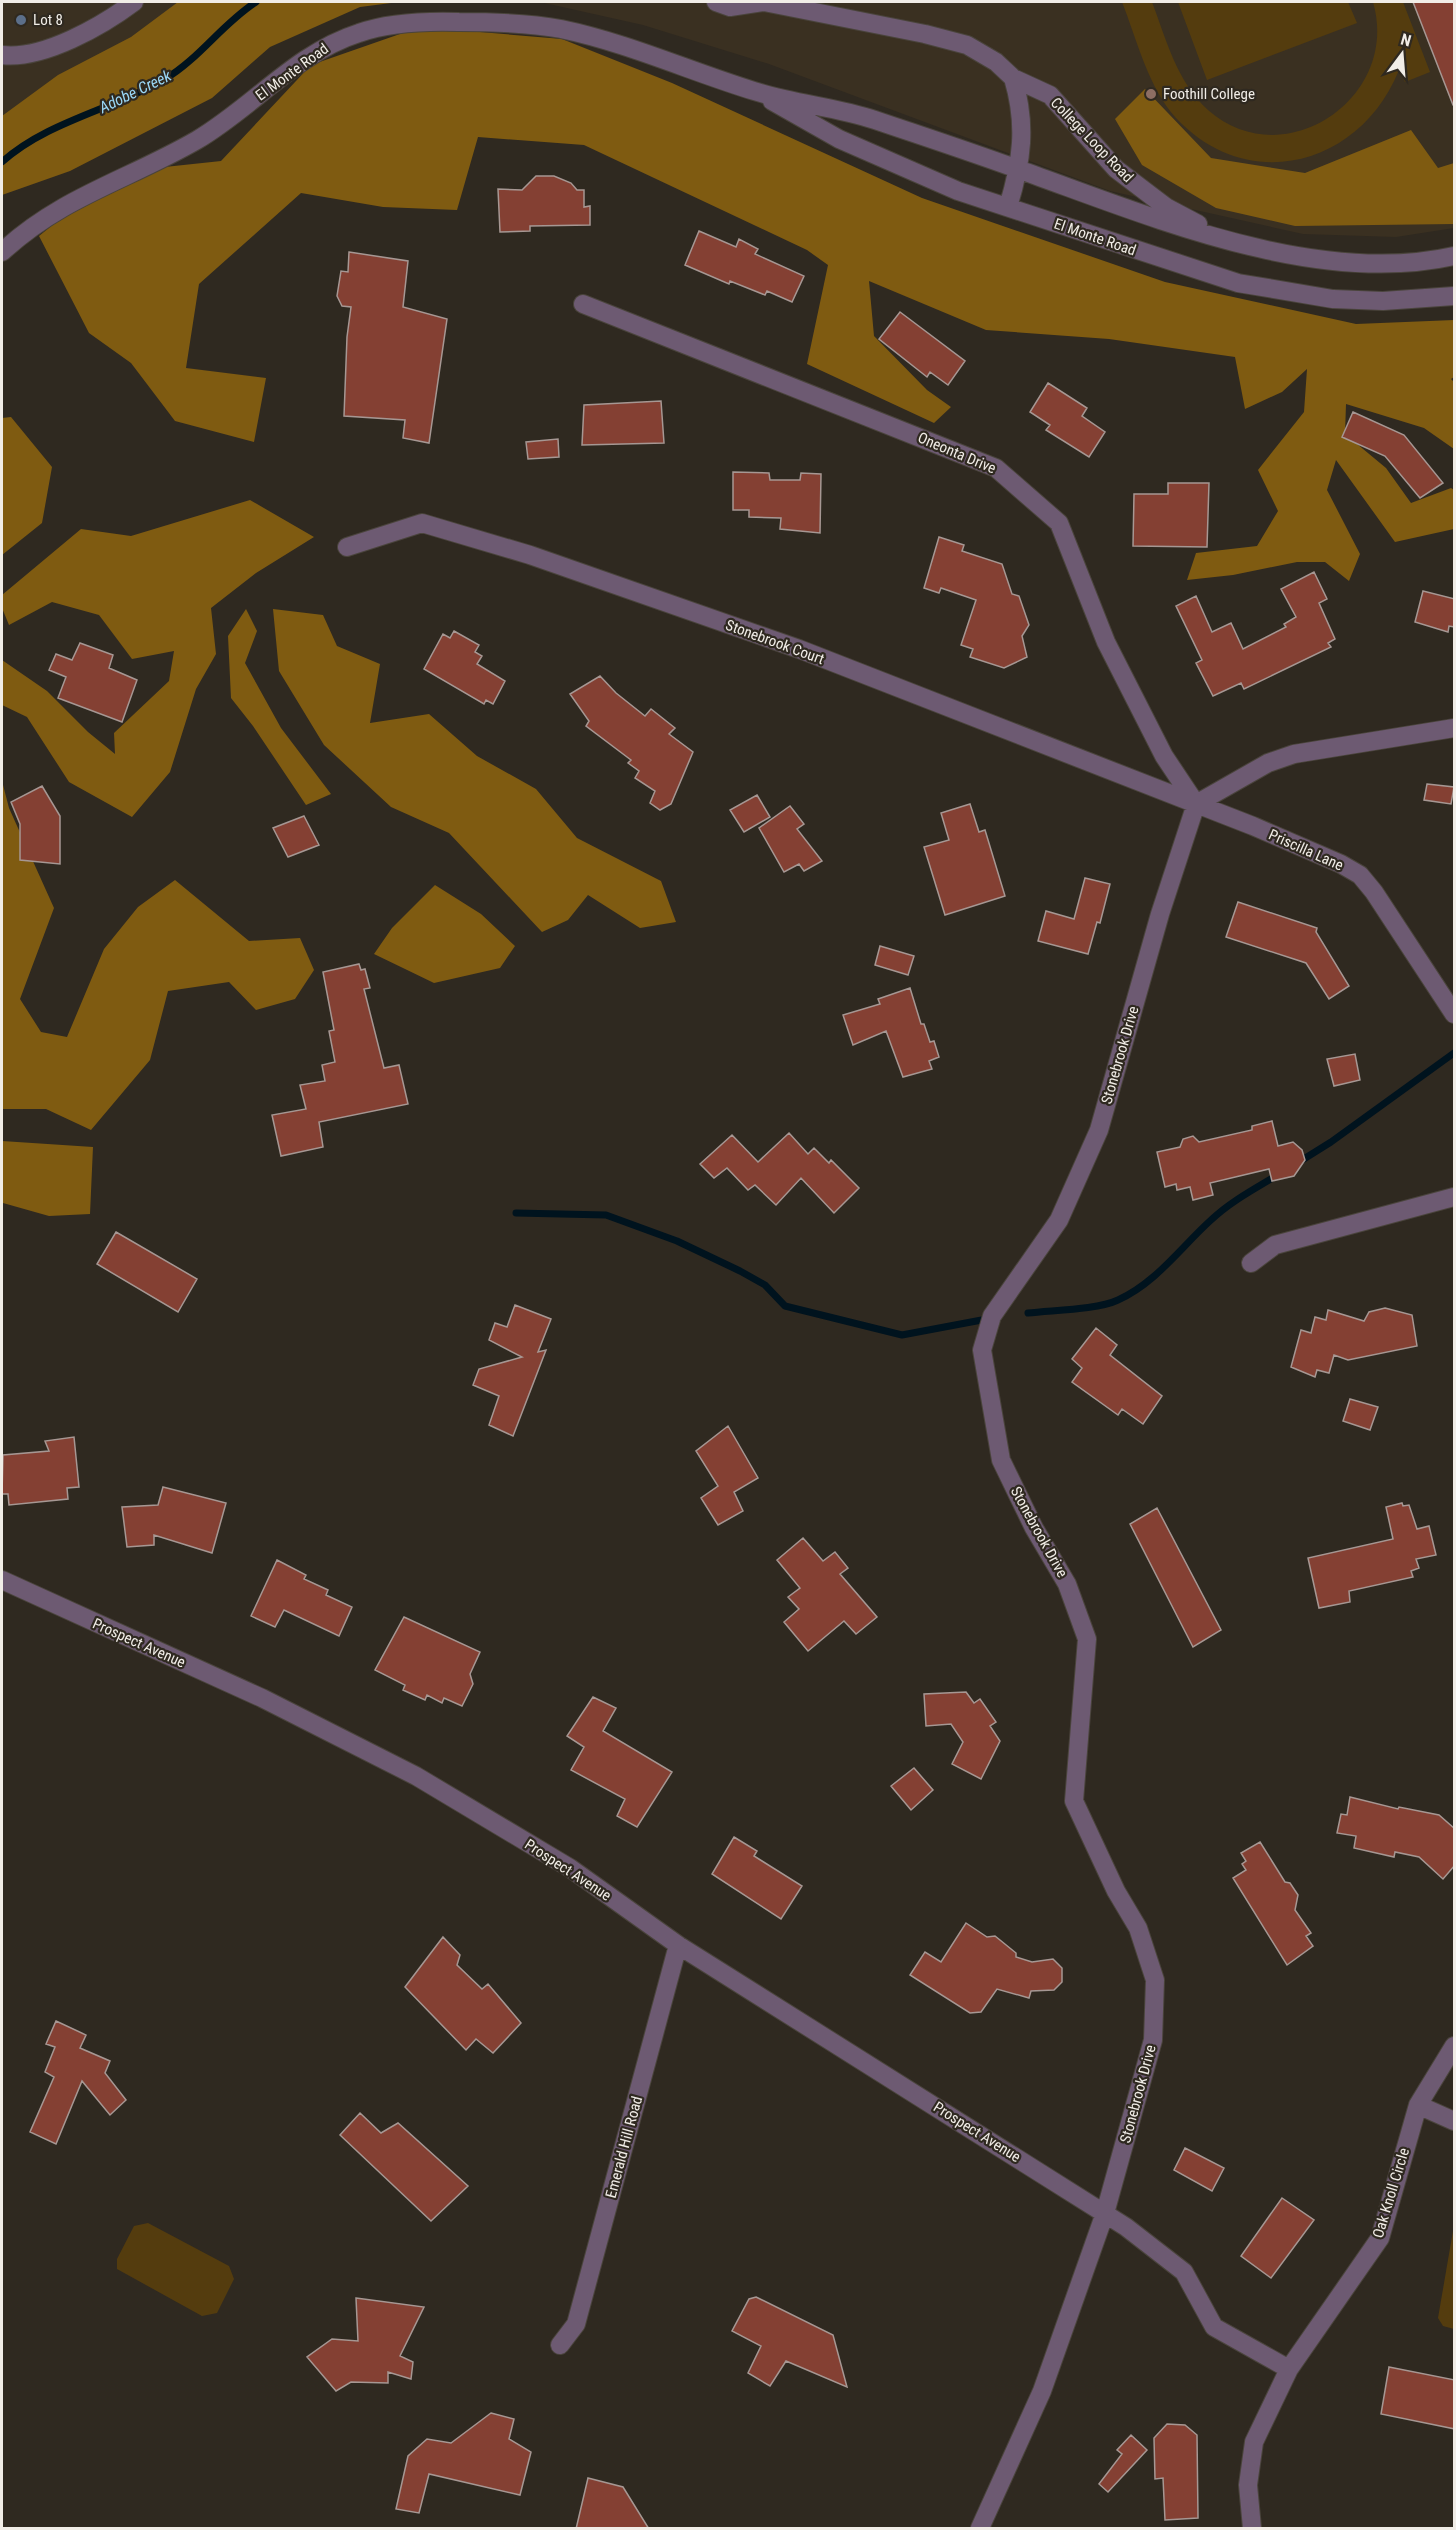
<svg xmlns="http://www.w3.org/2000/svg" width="1456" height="2530" font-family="'Roboto Condensed',sans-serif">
<rect width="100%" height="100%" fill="#2f2920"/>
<path fill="#3a3021" d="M2 2H314L2 141Z
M540 2H1454V228L1396 237 1303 234 1110 191 769 64 643 25Z"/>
<path fill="#543c0e" d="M1122 2H1152C1166 39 1177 82 1208 110 1284 177 1401 98 1373 2H1403L1430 72 1405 82 1399 70C1361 165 1249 196 1176 118 1148 87 1137 40 1122 2Z
M1178 2H1348L1357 23 1207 80Z
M148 2223 229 2266 234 2279 217 2313 202 2316 117 2269V2259L134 2226Z
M1454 2225V2329L1443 2326 1438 2318Z"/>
<path fill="#7f5b11" d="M178 2H399L360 7 270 47 212 98 70 171 2 195V116L58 75 131 37Z
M420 27 562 39 672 83 922 198 1165 282 1356 324 1454 320V377L1451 379 1454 382V449L1424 428 1346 404 1345 434 1386 468 1411 503 1451 488 1454 490V529L1395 542 1336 460 1327 490 1360 554 1349 581 1325 562H1297L1233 575 1187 580 1196 553 1257 546 1278 511 1258 470 1304 412 1307 369 1282 392 1245 409 1235 357 1109 339 986 330 869 281 874 336 927 390 951 407 934 423 807 364 828 265 807 250 584 145 478 137 457 210 383 207 301 193 199 284 186 368 266 378 254 442 175 421 131 363 89 333 39 236 118 172 221 161 311 65Z
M1145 89 1211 158 1305 173 1411 130 1438 168 1454 163V224L1295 226 1216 208 1142 165 1115 119Z
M11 417 52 467 42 523 2 555V418Z
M250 500 314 537 256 573 211 608 216 654 196 689 170 772 132 817 69 782 27 717 2 705V660L47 691 88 732 115 754 114 733 169 681 174 651 132 659 99 615 52 602 9 625 2 608V595L81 529 131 536Z
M246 609 257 631 245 663 281 728 331 794 306 805 253 726 231 698 228 636Z
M273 609 323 615 337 646 380 664 370 723 429 714 477 756 536 789 577 838 661 881 676 922 640 928 588 895 568 920 542 932 449 833 391 807 324 745 279 671Z
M2 781 9 808 54 908 20 999 41 1032 67 1037 104 949 138 907 175 880 249 941 300 938 314 970 295 999 256 1010 229 982 168 991 150 1060 91 1130 46 1109H2Z
M435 885 481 914 515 946 500 968 434 983 374 954 392 928Z
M2 1141 93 1147 90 1214 49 1216 3 1203 2 1215Z"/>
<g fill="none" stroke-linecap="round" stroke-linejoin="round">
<path stroke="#00131e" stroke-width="7" d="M2 162C48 121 112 110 165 79 199 59 223 23 256 2
M1299 1162 1331 1142 1454 1053
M516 1213 606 1215 677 1241 740 1271 765 1285 785 1306 902 1335 987 1319
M1028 1313C1052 1310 1097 1310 1118 1300 1156 1283 1181 1247 1211 1220 1231 1201 1256 1188 1279 1174"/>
</g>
<path fill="#844033" stroke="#a69793" stroke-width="1.5" d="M1413 2H1455V105H1453Z
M536 176H554L571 183 577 190H584V207L590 206V225L530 226V231L500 232 498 189 522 190Z
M699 231 736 247 739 239 758 249 755 254 804 276 792 302 767 291 765 295 730 281 729 284 685 265Z
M349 252 408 261 403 307 447 319 429 443 403 438 405 420 344 416 347 337 351 307 342 306 337 296 341 271 348 272Z
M900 312 965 361 948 385 930 372 927 377 879 339Z
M1048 383 1087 408 1082 416 1105 432 1089 457 1046 430 1050 425 1030 412Z
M661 401 664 443 582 445 584 405Z
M1353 412 1404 435 1443 483 1420 498 1385 456 1342 437Z
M558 439 559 457 528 459 526 442Z
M733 472 769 473 770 480H800L801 473 821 474 820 533 780 529 781 518 749 517V510H733Z
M1168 483H1209L1207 547 1133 546 1134 494H1168Z
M939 537 964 545 962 551 1002 564 1012 594 1019 596 1029 625 1022 636 1027 657 1004 668 970 657 973 649 961 645 976 600 941 588 939 593 924 588Z
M1314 572 1327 599 1319 603 1335 639 1328 643 1331 647 1244 689 1241 683 1213 696 1196 663 1202 660 1176 606 1196 596 1212 632 1231 623 1243 649 1286 627 1284 624 1296 617 1281 589Z
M1423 591 1455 599V627L1449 626 1448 632 1415 622Z
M454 631 479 645 475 652 482 656 477 664 505 681 493 704 486 700 484 704 424 669 443 634 450 638Z
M80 643 113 655 109 668 137 680 122 722 58 698 66 677 49 670 56 654 72 660Z
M600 676 616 693 645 716 651 709 675 728 669 734 693 752 671 804 660 810 650 803 655 791 635 778 639 771 628 763 631 760 586 726 589 721 570 694Z
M1427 784 1454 787 1451 804 1424 800Z
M42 786 60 816V864L20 860V824L11 802Z
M757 795 770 817 744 832 730 810Z
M970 804 979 832 985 830 1005 896 945 915 924 847 949 840 941 813Z
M790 806 804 824 797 829 822 861 804 871 799 864 784 872 759 828Z
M304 816 319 845 288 857 273 828Z
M1085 878 1110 884 1100 923 1097 922 1088 954 1038 941 1046 911 1074 919Z
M1238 902 1317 928 1316 932 1349 986 1329 999 1306 963 1226 937Z
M880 946 914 956 908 975 875 965Z
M359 964 361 970 365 969 370 988 364 989 384 1068 399 1065 408 1104 319 1122 323 1147 281 1156 272 1115 306 1109 300 1085 325 1081 322 1065 335 1062 329 1031 334 1030 323 972Z
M910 988 921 1024H924L930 1042 934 1041 939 1057 929 1061 932 1069 903 1077 886 1031 853 1045 843 1015 880 1004 878 999Z
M1355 1054 1360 1080 1334 1086 1327 1059Z
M1272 1121 1278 1146 1293 1142 1302 1150 1305 1160 1294 1176 1272 1181 1269 1169 1210 1183 1213 1195 1193 1200 1190 1187 1177 1190 1176 1184 1165 1187 1157 1152 1180 1147 1183 1139 1193 1136 1199 1142 1252 1130V1126Z
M789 1133 808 1154 814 1148 829 1163 831 1160 859 1188 834 1213 801 1178 776 1205 755 1185 748 1190 727 1168 714 1178 700 1164 732 1135 758 1162Z
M116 1232 197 1279 178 1312 97 1264Z
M515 1305 551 1319 538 1352 546 1350 513 1436 489 1425 499 1396 473 1385 479 1369 522 1357 489 1340 495 1323 507 1327Z
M1385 1308 1412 1315 1417 1346 1348 1360 1334 1355 1329 1373 1317 1370 1315 1377 1291 1367 1301 1330 1311 1333 1315 1317 1326 1320 1328 1310 1364 1321 1369 1312Z
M1096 1328 1117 1345 1110 1355 1162 1396 1143 1424 1122 1409 1118 1415 1072 1382 1082 1368 1072 1359Z
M1350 1399 1378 1407 1370 1430 1343 1421Z
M728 1426 758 1478 734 1492 743 1511 718 1525 701 1498 718 1486 696 1451Z
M74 1437 79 1487 67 1488 68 1499 9 1505 8 1494H2L3 1455 49 1451 45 1441Z
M163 1487 226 1503 212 1553 154 1535V1545L127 1547 122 1507 158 1505Z
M1402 1503 1403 1506 1409 1505 1417 1529 1429 1526 1436 1555 1416 1559 1419 1568 1411 1571 1413 1577 1349 1591 1350 1602 1319 1608 1308 1558 1393 1539 1386 1507Z
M1157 1508 1221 1630 1193 1647 1130 1524Z
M803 1538 823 1561 835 1552 848 1568 840 1574 877 1617 856 1634 844 1621 808 1651 784 1622 799 1609 788 1597 800 1588 777 1560Z
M277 1560 306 1575 304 1579 328 1590 326 1595 352 1607 339 1636 284 1610 275 1627 251 1616Z
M404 1617 480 1652 470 1674 473 1684 462 1706 444 1698 442 1703 427 1695 425 1700 403 1690 405 1685 375 1670Z
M966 1692 974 1703 980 1699 996 1722 990 1726 1000 1741 981 1779 952 1764 963 1742 951 1724 926 1726 924 1694Z
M593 1697 616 1708 603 1731 672 1772 637 1827 617 1816 625 1799 571 1770 584 1747 567 1736Z
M914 1768 933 1790 911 1810 891 1786Z
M1350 1797 1398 1809 1399 1807 1439 1815 1455 1829V1865L1443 1879 1419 1857 1395 1852 1394 1857 1354 1848 1356 1836 1337 1833 1341 1814 1347 1815Z
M734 1837 757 1851 754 1856 802 1886 781 1919 712 1874Z
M1260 1842 1285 1882 1290 1883 1298 1895 1295 1910 1311 1933 1306 1936 1313 1946 1287 1965 1233 1878 1246 1870 1242 1864 1246 1861 1241 1853Z
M966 1923 987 1937 995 1936 1016 1953V1957L1032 1962 1053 1959 1062 1968V1982L1054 1990 1031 1991 1029 1998 997 1989 981 2012 970 2013 910 1975 925 1952 941 1962Z
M443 1937 460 1955 457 1965 482 1989 488 1984 521 2023 493 2053 476 2039 466 2050 405 1987Z
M56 2021 86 2035 80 2048 110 2061 105 2073 126 2100 110 2115 82 2081 56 2144 30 2132 54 2077 45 2072 55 2047 46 2044Z
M360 2113 381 2133 398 2123 468 2186 431 2221 340 2135Z
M1185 2148 1224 2168 1212 2191 1174 2170Z
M1282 2198 1314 2220 1271 2278 1241 2256Z
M756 2297 833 2335 847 2387 786 2361 770 2386 748 2373 761 2346 732 2331 749 2299Z
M356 2298 424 2307 400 2356 413 2362 411 2379 388 2372V2383L351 2382 336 2391 307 2357 332 2339 358 2341Z
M1389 2367 1455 2380V2429L1381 2414Z
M491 2413 514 2419 509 2439 531 2452 520 2495 429 2474 419 2513 396 2509 408 2456 427 2439 451 2443Z
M1167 2424 1185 2425 1197 2435 1198 2518 1165 2520 1163 2478 1155 2479 1154 2438Z
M1131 2435 1147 2450 1108 2492 1099 2484 1122 2454 1117 2450Z
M588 2478 623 2487 649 2529H576Z"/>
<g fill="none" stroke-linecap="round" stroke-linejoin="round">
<g stroke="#4a443c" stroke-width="20">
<path id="minor" d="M716 2 730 7 764 2 925 34 967 45 996 62 1013 78 1050 95 1116 169 1166 207 1198 224
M2 55C43 60 102 26 134 2
M772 101 839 139 958 191 1238 283 1333 299 1383 301 1454 296
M1008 207C1022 161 1027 125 1013 78
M2 252C61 197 128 180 197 140 253 107 296 53 359 33 390 22 427 21 459 22 493 22 528 23 561 29 628 43 689 71 754 91 794 104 836 107 875 120 925 137 974 153 1023 171 1152 217 1316 287 1454 256
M583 304 996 468 1059 523 1106 642 1164 756 1196 804
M347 547 422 523 530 555 799 649 1253 826 1341 864 1360 875 1374 892 1454 1014
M1251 1263 1275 1245 1454 1197
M2 1580 262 1698 416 1776 570 1868 678 1945 1126 2227 1184 2272 1214 2327 1289 2369
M1418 2105 1454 2121
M560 2345 576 2324 678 1945
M980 2528 1042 2391 1105 2213 1153 2040 1155 1980 1138 1928 1116 1891 1074 1801 1087 1639 1067 1584 1034 1528 1001 1460 982 1350 992 1316 1059 1220 1099 1130 1160 914 1196 804 1268 763 1294 754 1454 728
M1252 2528 1248 2485 1254 2442 1289 2369 1380 2238 1418 2105 1454 2046"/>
</g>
<use href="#minor" stroke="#6d5a72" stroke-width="18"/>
</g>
<circle fill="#5c6f8a" stroke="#2f2920" stroke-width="2" cx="21" cy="20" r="6"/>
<circle fill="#8d6e63" stroke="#2f2920" stroke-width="2" cx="1151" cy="94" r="6"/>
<g text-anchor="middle" stroke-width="4.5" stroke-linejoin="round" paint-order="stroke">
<g font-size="15" fill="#f1ede7" stroke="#2f2920" text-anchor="start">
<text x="33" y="25">Lot 8</text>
<text x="1163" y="99">Foothill College</text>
</g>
<g font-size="15" fill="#f1ede7" stroke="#2f2920">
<text transform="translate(292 72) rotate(-36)" y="5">El Monte Road</text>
<text transform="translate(1092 140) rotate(46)" y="5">College Loop Road</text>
<text transform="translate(1095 237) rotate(19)" y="5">El Monte Road</text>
<text transform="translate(957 453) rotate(23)" y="5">Oneonta Drive</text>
<text transform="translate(775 642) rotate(20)" y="5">Stonebrook Court</text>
<text transform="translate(1306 850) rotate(24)" y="5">Priscilla Lane</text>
<text transform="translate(1120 1055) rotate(-74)" y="5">Stonebrook Drive</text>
<text transform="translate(1039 1532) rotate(61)" y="5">Stonebrook Drive</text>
<text transform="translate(139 1643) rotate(24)" y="5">Prospect Avenue</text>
<text transform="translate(568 1870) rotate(33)" y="5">Prospect Avenue</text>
<text transform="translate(1138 2094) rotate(-75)" y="5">Stonebrook Drive</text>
<text transform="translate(977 2132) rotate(32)" y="5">Prospect Avenue</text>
<text transform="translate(624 2147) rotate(-75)" y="5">Emerald Hill Road</text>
<text transform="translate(1391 2193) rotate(-73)" y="5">Oak Knoll Circle</text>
</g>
<g font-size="16" font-style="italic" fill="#9ad7f6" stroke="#2f2920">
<text transform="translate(135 91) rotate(-26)" y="6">Adobe Creek</text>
</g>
</g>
<rect width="1456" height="2530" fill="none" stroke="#f1ede7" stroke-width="6"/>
<g transform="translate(1402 54) rotate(16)" stroke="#2f2920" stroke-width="4.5" paint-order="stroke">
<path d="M0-4.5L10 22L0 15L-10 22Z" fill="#f1ede7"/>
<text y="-9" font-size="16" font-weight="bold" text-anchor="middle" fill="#f1ede7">N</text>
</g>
</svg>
